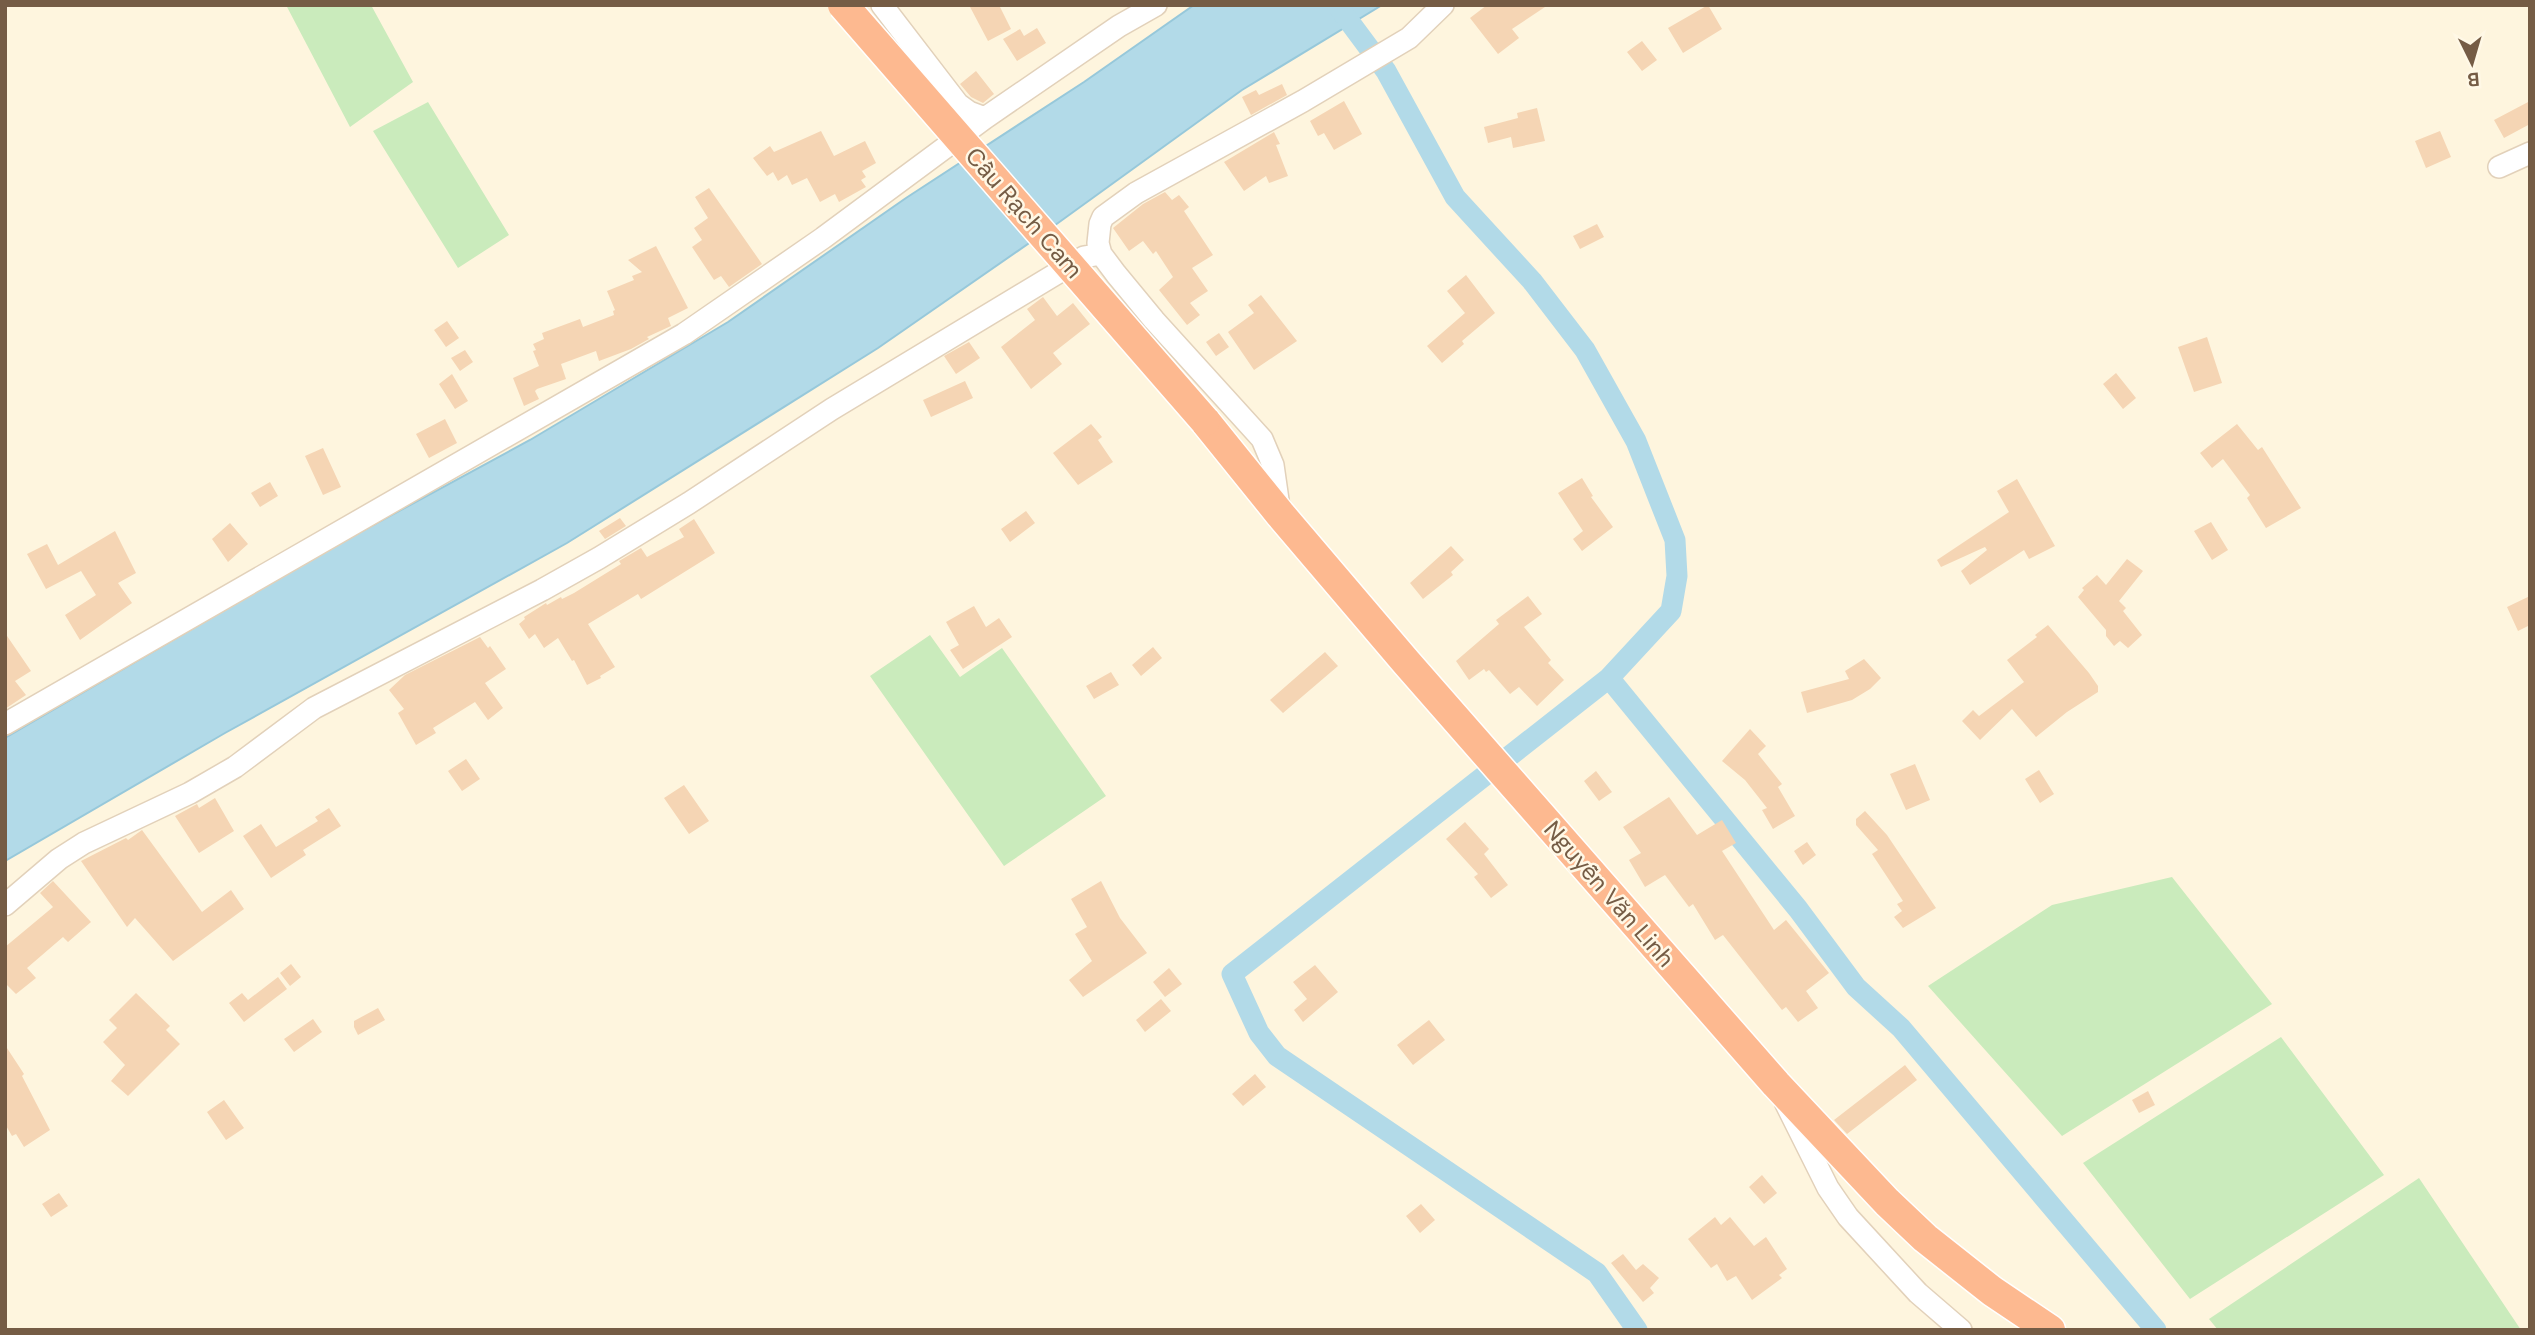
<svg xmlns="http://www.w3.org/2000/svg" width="2535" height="1335" font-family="'DM Sans',sans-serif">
<rect width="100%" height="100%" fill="#fef5de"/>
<path fill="#caebbc" d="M286 5H371L413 82 350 127Z
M428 102 509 235 458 268 373 131Z
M930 635 960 677 1002 648 1106 796 1004 866 870 676Z
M2172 877 2272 1004 2062 1136 1928 986 2052 905Z
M2281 1037 2384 1175 2190 1299 2083 1163Z
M2419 1178 2521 1330H2218L2209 1319Z"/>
<path fill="#b2dae8" stroke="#97c8da" stroke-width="2" d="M1194 5H1382L1242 90 1058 223 878 348 567 543 225 733 5 861V738L329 549 530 440 728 322 906 198 1084 82Z"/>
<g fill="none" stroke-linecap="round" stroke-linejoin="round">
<path stroke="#b2dae8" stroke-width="21" d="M1337 5 1386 71 1455 197 1532 281 1585 350 1636 441 1675 540 1677 576 1671 611 1609 678 1232 974 1259 1033 1277 1056 1597 1273 1637 1330
M1609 678 1798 909 1856 987 1901 1028 2156 1330"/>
</g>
<path fill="#f5d5b4" d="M969 5H999L1011 29 988 41Z
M1487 5H1548L1512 29 1519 38 1498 54 1470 18Z
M1708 5 1722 29 1683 53 1668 28Z
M1037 28 1046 43 1017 61 1003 39 1020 29 1024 36Z
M1642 41 1657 60 1642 71 1627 52Z
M976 71 994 94 983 103 971 97 960 84Z
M1282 84 1287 95 1251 115 1242 97 1256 90 1259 95Z
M1344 101 1362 134 1334 150 1324 133 1318 136 1310 121Z
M2530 101V124L2504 138 2494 120Z
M1537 108 1545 141 1513 148 1511 137 1488 143 1484 127 1518 118 1517 113Z
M821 131 834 156 865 141 876 163 862 171 866 177 861 180 866 187 839 202 835 194 820 202 807 178 792 185 787 175 778 181 773 172 767 176 753 158 770 146 774 152Z
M2440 131 2451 157 2426 168 2415 141Z
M1274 132 1280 144 1276 145 1288 176 1269 183 1266 176 1244 191 1224 162Z
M709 188 762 264 729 287 721 276 714 280 692 247 702 240 694 228 708 218 695 197Z
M1165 192 1172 200 1179 195 1189 207 1184 211 1213 255 1192 268 1208 291 1190 303 1200 315 1187 325 1159 290 1173 277 1156 251 1153 254 1143 241 1129 251 1113 228 1143 204Z
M1597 224 1604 237 1580 249 1573 236Z
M656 246 688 308 668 318 671 326 647 337 649 339 631 349 599 361 596 351 561 364 566 379 537 389 535 391 539 399 524 406 513 378 539 366 533 351 536 350 533 344 544 339 542 333 580 319 583 327 614 315 613 311 615 310 607 291 634 280 632 276 642 272 628 260Z
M1466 275 1495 313 1462 341 1464 344 1442 363 1427 346 1465 313 1447 291Z
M1261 295 1297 341 1254 370 1228 332 1254 313 1248 305Z
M1043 297 1057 316 1073 303 1090 324 1053 353 1062 364 1031 389 1001 347 1035 320 1027 309Z
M447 321 459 338 446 347 434 330Z
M1219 333 1229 347 1216 356 1206 342Z
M2207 337 2222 383 2194 392 2178 347Z
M969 342 980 358 956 374 944 356Z
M465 350 473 362 460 371 451 358Z
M2116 373 2136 398 2123 409 2103 384Z
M452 374 468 401 455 409 439 384Z
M965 381 973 398 931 417 923 400Z
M445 419 457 443 429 458 416 434Z
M1091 424 1102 437 1098 440 1113 462 1078 485 1053 453Z
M2237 424 2258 450 2262 447 2301 508 2266 528 2247 498 2250 495 2223 459 2212 468 2200 453Z
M323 448 341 487 323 495 305 456Z
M1582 478 1593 496 1591 497 1613 527 1582 551 1573 539 1583 531 1558 493Z
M2017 479 2055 546 2029 559 2024 550 1970 585 1961 571 1987 550 1985 547 1941 567 1937 560 2009 512 1997 491Z
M270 482 278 496 260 507 251 493Z
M1026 511 1035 523 1010 542 1001 529Z
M620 518 626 526 605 539 599 531Z
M694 519 715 553 641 599 638 594 588 624 615 667 600 676 601 678 587 685 574 660 572 661 558 638 544 648 535 634 529 639 519 624 525 619 524 617 546 603 547 605 561 597 562 599 574 593 621 564 619 561 641 548 647 557 684 537 679 529Z
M2211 522 2228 550 2212 560 2194 531Z
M230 523 248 544 228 562 212 539Z
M115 531 136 573 118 583 132 603 80 640 65 615 96 595 81 571 46 589 27 554 47 544 58 565Z
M1451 546 1464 560 1451 572 1453 575 1423 599 1410 583Z
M2127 559 2143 571 2119 601 2126 608 2123 611 2142 635 2128 648 2120 641 2114 646 2106 636V630L2078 597 2084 590 2082 588 2097 575 2106 585Z
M1528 596 1542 614 1524 627 1551 660 1548 663 1564 680 1537 706 1519 687 1510 694 1489 670 1486 672 1484 669 1469 680 1456 661 1499 624 1496 620Z
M2530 596V625L2518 631 2507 607Z
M974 606 986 627 999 618 1012 637 963 669 950 650 959 645 946 622Z
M2048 625 2089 673 2098 686V692L2067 712 2036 737 2012 709 1980 740 1962 721 1973 710 1979 716 2024 682 2007 660 2037 637 2035 635Z
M5 633 31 671 15 681 26 695 5 709Z
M480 637 488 648 490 646 506 669 485 683 503 708 488 720 475 702 433 728 436 733 416 745 398 713 404 709 389 690 405 675Z
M1153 647 1162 658 1141 676 1132 665Z
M1325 652 1338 666 1283 713 1270 700Z
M1864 659 1881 678 1870 689 1852 700 1807 713 1801 692 1849 679 1845 671Z
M1111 672 1119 685 1094 699 1086 686Z
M1750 729 1766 746 1758 754 1782 784 1778 787 1795 816 1773 829 1762 810 1767 808 1745 780 1722 761Z
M466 759 480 779 462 791 448 771Z
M1915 764 1930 800 1906 810 1890 774Z
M2039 770 2054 794 2040 803 2025 779Z
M1596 771 1612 792 1599 801 1584 781Z
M684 785 709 821 689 834 664 798Z
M1669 797 1697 835 1722 820 1736 843 1722 851 1774 930 1786 920 1829 973 1806 991 1818 1008 1798 1022 1786 1007 1782 1010 1723 935 1715 940 1693 904 1689 907 1665 875 1645 887 1629 860 1641 853 1623 827Z
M215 798 234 831 199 853 175 816 197 804 199 808Z
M329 808 341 826 303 850 306 855 271 878 243 836 261 824 276 847 318 821 315 817Z
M1865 811 1887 835 1936 908 1903 928 1894 917 1902 911 1897 904 1903 901 1872 854 1878 850 1856 825V819Z
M1465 822 1489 849 1484 854 1508 885 1491 898 1474 877 1478 874 1446 839Z
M142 830 202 912 231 890 244 909 173 961 135 918 127 927 81 861 126 838 128 840Z
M1807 842 1816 855 1803 865 1794 851Z
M53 881 91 922 68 942 63 937 27 968 36 978 16 994 5 983V947L53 907 40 893Z
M1101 881 1120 918 1147 953 1083 997 1069 980 1092 961 1075 934 1087 927 1071 899Z
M291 964 301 977 290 986 280 973Z
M1315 965 1338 992 1303 1022 1294 1010 1307 999 1293 982Z
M1169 968 1182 984 1165 997 1153 982Z
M278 977 287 989 244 1022 229 1003 242 993 248 1000Z
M136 993 170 1026 166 1030 180 1044 128 1096 111 1081 125 1065 103 1042 117 1028 109 1020Z
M1161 999 1171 1011 1145 1032 1136 1020Z
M378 1008 385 1020 358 1035 354 1027V1021Z
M313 1019 322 1032 294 1052 284 1039Z
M1429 1020 1445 1040 1413 1065 1397 1045Z
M5 1045 24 1074 22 1076 50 1130 24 1147 16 1134 12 1136 5 1124Z
M1905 1065 1917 1080 1847 1134 1834 1120Z
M1255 1074 1266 1087 1243 1106 1232 1094Z
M2148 1091 2155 1105 2139 1113 2132 1100Z
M224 1100 244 1128 226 1140 207 1112Z
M1762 1175 1777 1193 1764 1204 1749 1187Z
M59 1193 68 1206 51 1217 42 1204Z
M1421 1204 1435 1220 1420 1233 1406 1216Z
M1715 1217 1721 1225 1730 1217 1754 1246 1766 1237 1787 1269 1779 1275 1782 1278 1752 1300 1736 1276 1727 1281 1717 1264 1711 1268 1688 1239Z
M1623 1254 1636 1270 1643 1264 1659 1278 1650 1288 1654 1293 1643 1302 1611 1263Z"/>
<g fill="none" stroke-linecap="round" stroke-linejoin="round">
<g stroke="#e2d1ba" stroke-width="24">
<path id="minor" d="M882 5 958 104 969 112 985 118
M2499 167 2530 153
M1280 514 1273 465 1262 439 1154 320 1116 274 1101 254 1098 243 1100 224 1103 217 1136 193 1303 101 1409 38 1443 5
M5 724 684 334 823 238 985 118 1119 26 1156 5
M5 905 59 859 84 843 190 793 235 767 314 708 542 590 599 558 689 503 832 409 1084 257 1101 254
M1786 1104 1828 1188 1848 1217 1918 1293 1961 1330"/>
</g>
<g stroke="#fff" stroke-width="33">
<path id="highway" d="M1205 421 1280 514 1406 662 1776 1084 1887 1202 1925 1238 1992 1291 2050 1330"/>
</g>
<use href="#minor" stroke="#fff" stroke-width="21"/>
<use href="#highway" stroke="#fdb990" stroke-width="30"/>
<g stroke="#fff" stroke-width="33" stroke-linecap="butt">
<path id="highway-bridge" d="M843 5 1205 421"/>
</g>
<use href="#highway-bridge" stroke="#fdb990" stroke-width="30"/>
</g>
<g text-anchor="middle" stroke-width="5" stroke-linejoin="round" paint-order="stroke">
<g font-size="24" fill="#755c45" stroke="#fff8e6">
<text transform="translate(1024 213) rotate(49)" y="8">Cầu Rạch Cam</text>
<text transform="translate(1609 894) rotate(49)" y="8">Nguyễn Văn Linh</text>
</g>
</g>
<rect width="2535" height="1335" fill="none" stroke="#755c45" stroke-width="14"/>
<g transform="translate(2472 63) rotate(175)" stroke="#fff8e6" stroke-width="5" paint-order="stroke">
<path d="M0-5L12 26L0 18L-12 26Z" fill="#755c45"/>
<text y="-10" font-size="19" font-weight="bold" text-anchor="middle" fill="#755c45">B</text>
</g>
</svg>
